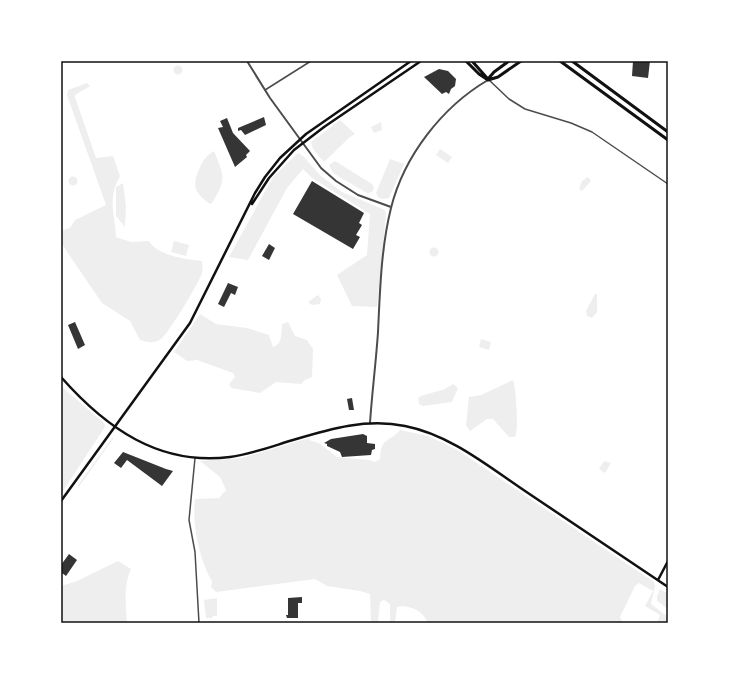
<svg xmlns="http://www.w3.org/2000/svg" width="729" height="684" font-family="Helvetica,sans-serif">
<rect width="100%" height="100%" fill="#fff"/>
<path fill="#eee" d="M173.5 70a4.5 4.5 0 1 1 9 0a4.5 4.5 0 1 1-9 0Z
M87 83 90 86 75 95V97L96 158 113 156 120 176C107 199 115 213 116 237L131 242 149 241C158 256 185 259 202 261 202 265 203 270 202 273 199 283 168 334 161 339 153 344 148 342 140 340L130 321 102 303 61 243V231L70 228 75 220 106 205 67 95 68 90Z
M340 120 355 134 350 137 324 162 313 149 311 142Z
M381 122 382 130 374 133 371 127Z
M440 149 452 157 448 163 436 155Z
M214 151C224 176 227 179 212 203L210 204C193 192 192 185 200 167 204 159 206 156 214 151Z
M298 153 303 156 320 175 342 192 385 210 386 215 377 307 352 306 337 275 367 255 370 214 312 178 303 169 287 188 248 260 229 257 273 177Z
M390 159 404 164 389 198 382 199 378 197 376 193Z
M335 161 372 184 374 188 372 192 367 193 333 173 329 165Z
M68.5 181a4.5 4.5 0 1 1 9 0a4.5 4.5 0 1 1-9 0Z
M588 177 591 181 582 191 579 189 582 181Z
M123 183 126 206 125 227 116 216V187Z
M174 241 189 245 186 256 171 252Z
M429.5 252a4.5 4.5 0 1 1 9 0a4.5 4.5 0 1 1-9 0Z
M595 294H597V312L592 318 587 316 586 311Z
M318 295 321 299 320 304 312 305 308 302Z
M200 314 216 324 247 328 269 335 273 347C283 344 281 333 282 324L288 322 295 336 307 340 313 349 312 377 305 380 301 384 276 382 260 393 231 388 229 384 235 377 233 373 197 360 187 361 174 352Z
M481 339 491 342 489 350 479 347Z
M513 380C516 388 519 430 515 437H509L493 419H487L470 431 466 425 469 397 481 395Z
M453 384 458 388 452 402 423 406 419 404 418 398 421 396 445 389Z
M61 386 104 423 105 427 61 494Z
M400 430 428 436 456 449 654 582 655 586 651 604 668 617V623H657L660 615 645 606 653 591 639 583 635 586 620 617 623 623H427C425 611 407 604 397 607L395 623H390V604L384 600 380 602 378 623H371L370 594 360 591 327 586 315 579 216 592 211 587 212 582C199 558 192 526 195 499L219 498 226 490 220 477 200 461 242 458 309 438 311 441 319 443 337 457 369 460 375 462 380 459C381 436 388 444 400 430Z
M113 437V439L78 488V485Z
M604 461 611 463 605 473 599 469Z
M118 561 131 569C123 586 126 606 127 623H61V586L77 581Z
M660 589 668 594V609L657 601V596Z
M217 598V616H213L212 618H206L204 600Z"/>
<path fill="#353535" d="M633 61H650L648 78 632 76Z
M439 69 448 71 456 79 455 86 451 89 449 94 446 92 442 94 424 77Z
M264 117 266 125 245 135 241 130 238 131V128Z
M227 118 233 133 250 151 246 155 247 157 235 167 218 128 223 127 220 121Z
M312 181 364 213 359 223 362 225 356 235 360 237 353 249 293 214Z
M269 244 275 248 269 260 262 256Z
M228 283 238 287 235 295 231 293 224 307 218 304Z
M75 322 85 345 78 349 68 325Z
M352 398 354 410H349L347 399Z
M363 434 367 436V443L375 444V449L372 450 371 455 342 457 340 452 327 446V444L324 443 331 439Z
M123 452 166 469 173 471 162 486 127 460 121 468 114 463Z
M69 554 77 560 66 576 62 573 61 575V565Z
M302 597V603H298V618H287L286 615H288V598Z"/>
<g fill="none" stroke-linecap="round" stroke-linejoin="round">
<path stroke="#4c4c4c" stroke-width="1.5" d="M489 80 509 99 525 109 571 123 592 132 668 184
M265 90 311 61
M195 458 189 520 195 552 199 623"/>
<path stroke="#4c4c4c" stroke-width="2" d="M247 61 270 98 321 168 336 181 358 195 391 207
M370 423C372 393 376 362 378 332 380 291 381 248 391 208 404 156 442 107 488 80"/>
<path stroke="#111" stroke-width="2.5" d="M61 377C106 428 159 466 230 457 252 454 273 446 293 440 330 429 366 418 405 426 451 435 489 467 528 493 574 524 621 555 668 587
M658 580 668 561"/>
<path stroke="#111" stroke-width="2.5" d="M252 204 269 178 294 150 324 127 421 61
M61 501 190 323 255 193 265 177 280 158 306 134 411 61"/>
<path stroke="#111" stroke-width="3" d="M466 61 479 74 488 80 498 77 521 61
M472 61 487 78
M560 61 668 140
M572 61 668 132
M488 79 494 72 509 61"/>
</g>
<rect width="729" height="684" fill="none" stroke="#ffffff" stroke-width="124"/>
<rect x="62" y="62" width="605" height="560" fill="none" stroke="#111" stroke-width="1.5"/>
</svg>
